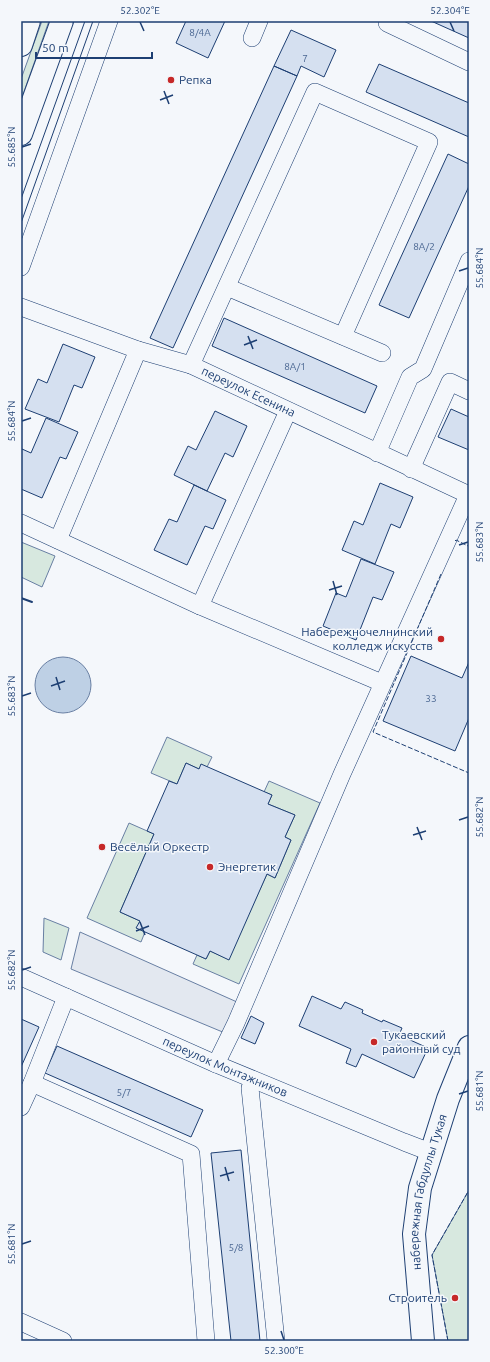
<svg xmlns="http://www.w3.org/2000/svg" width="490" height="1362" font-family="Ubuntu,sans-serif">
<rect width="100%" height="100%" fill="#f4f7fb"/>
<path fill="#d7e8df" stroke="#687fa3" d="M42 21H49L21 100V79Z
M21 542 55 556 42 587 21 577Z
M167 737 212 757 207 767 199 769 186 763 177 784 151 773Z
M269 781 320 803 239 984 193 964 197 955 206 959 210 951 228 959 267 874 275 878 291 840 285 837 295 815 268 804 272 795 264 792Z
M129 823 154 834 120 912 140 921 137 928 145 932 141 942 87 918Z
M44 918 69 928 61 960 43 952Z
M469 1190V1341H448L432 1255Z"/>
<path fill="#e3e8f0" stroke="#687fa3" d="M80 932 237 1002 225 1033 71 969Z"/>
<path fill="#bed0e5" stroke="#687fa3" d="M35 685a28 28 0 1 1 56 0a28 28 0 1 1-56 0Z"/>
<path fill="#d5e0f0" stroke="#1d3f73" d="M186 21H225L208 58 176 43Z
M431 21H469V38Z
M291 30 336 50 324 77 301 66 297 76 274 66Z
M379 64 469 103V137L366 92Z
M274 66 297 76 173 348 150 338Z
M448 154 469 164V186L409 318 379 305Z
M224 318 377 386 365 413 212 346Z
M63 344 95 357 82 388 74 385 59 422 25 409 38 379 47 383Z
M451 409 469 417V450L438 437Z
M215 411 247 426 233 457 225 453 207 491 174 475 188 446 196 450Z
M46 418 78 432 66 459 60 457 42 498 21 489V452L22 449 31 453Z
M380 483 413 497 400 528 391 524 375 564 342 550 354 521 363 525Z
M194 485 226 500 213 529 205 526 187 565 154 550 169 519 177 522Z
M361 559 394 572 382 600 373 597 356 640 323 626 336 593 346 597Z
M411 656 462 678 469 662V718L455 751 383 721Z
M186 763 199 769 201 764 272 795 268 804 295 815 285 837 291 840 275 878 267 874 229 960 210 951 206 959 197 955 136 928 140 921 120 912 154 834 147 831 169 781 177 784Z
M312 996 341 1009 345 1002 363 1010 362 1013 382 1022 383 1020 402 1028 399 1035 428 1048 414 1078 362 1054 356 1067 346 1063 351 1049 299 1026Z
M251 1016 264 1023 255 1044 241 1038Z
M21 1019 39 1027 21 1067Z
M57 1046 203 1110 191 1137 45 1073Z
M241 1150 260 1341H231L211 1153Z"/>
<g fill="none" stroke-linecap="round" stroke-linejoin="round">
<g stroke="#1d3f73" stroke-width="18">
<g id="minor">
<path d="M388 21 387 23 469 62"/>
<path d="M252 38 259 21"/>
<path d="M21 267 109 21"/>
<path d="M227 287 382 353"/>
<path id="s1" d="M21 307 138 350 191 365 469 495"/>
<path d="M191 365 315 92 429 142 343 336"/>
<path d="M377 453 410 377 423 369 469 261"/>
<path d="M411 469 450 382 469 391"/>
<path d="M21 523 200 606 382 683"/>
<path d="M58 540 138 350"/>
<path d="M200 606 288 411"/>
<path id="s2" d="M21 977 216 1064 404 1142 430 1152"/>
<path d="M66 997 32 1083 191 1154 206 1341"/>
<path d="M216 1064 236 1023 342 774 468 495"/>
<path d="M250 1088 276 1341"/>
<path d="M21 1107 32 1083"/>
<path d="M21 1322 63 1341"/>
</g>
</g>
<g stroke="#1d3f73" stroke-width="24">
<g id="major">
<path d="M21 45 29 21"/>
<path d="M21 134 62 21"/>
<path id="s3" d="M423 1341 414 1234 420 1188 448 1099 469 1047"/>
</g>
</g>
<use href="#minor" stroke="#f4f7fb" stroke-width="17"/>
<use href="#major" stroke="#f4f7fb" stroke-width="22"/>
<path stroke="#1d3f73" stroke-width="1" d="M21 199 85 21
M21 223 93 21"/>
<path stroke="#1d3f73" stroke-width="1" stroke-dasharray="5 2" stroke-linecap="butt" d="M455 541 456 540 468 546 469 543
M441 574 373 732 469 773
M448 1341 432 1255 469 1190"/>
<path stroke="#1d3f73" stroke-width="2" d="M21 598 32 602"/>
</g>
<path fill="none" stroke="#1d3f73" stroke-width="1.5" d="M140 22 144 31M450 22 454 31M164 91 169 104M160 100 173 95M22 147 31 144M459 271 468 268M248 336 253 349M244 345 257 340M22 421 31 418M459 545 468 542M333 581 337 595M329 590 342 586M56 677 60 690M51 686 65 681M22 696 31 693M459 820 468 817M417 827 422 840M413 835 426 831M140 922 145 935M136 931 149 926M22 970 31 967M459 1094 468 1091M225 1167 229 1181M220 1176 234 1172M22 1244 31 1241M281 1331 284 1340"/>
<g fill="#c62828" stroke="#f4f7fb" stroke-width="1.5">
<circle cx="171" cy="80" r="4"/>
<circle cx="441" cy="639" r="4"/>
<circle cx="102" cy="847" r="4"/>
<circle cx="210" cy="867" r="4"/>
<circle cx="374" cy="1042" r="4"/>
<circle cx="455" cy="1298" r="4"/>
</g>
<g text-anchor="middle" stroke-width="3" stroke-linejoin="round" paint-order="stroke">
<g font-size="10" fill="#4b6792">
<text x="200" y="36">8/4А</text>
<text x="305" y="62">7</text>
<text x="424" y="250">8А/2</text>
<text x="295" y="370">8А/1</text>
<text x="431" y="702">33</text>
<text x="124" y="1096">5/7</text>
<text x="236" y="1251">5/8</text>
</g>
<g font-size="12" fill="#1d3f73" stroke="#f4f7fb" text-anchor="start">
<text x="179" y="84">Репка</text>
<text x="433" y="636" text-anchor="end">Набережночелнинский<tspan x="433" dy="14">колледж искусств</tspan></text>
<text x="110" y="851">Весёлый Оркестр</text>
<text x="218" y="871">Энергетик</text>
<text x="382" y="1039">Тукаевский<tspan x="382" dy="14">районный суд</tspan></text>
<text x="447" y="1302" text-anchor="end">Строитель</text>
</g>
<g font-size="12" fill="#1d3f73" stroke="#f4f7fb">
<text dy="4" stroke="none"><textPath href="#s1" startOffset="243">переулок Есенина</textPath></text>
<text dy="4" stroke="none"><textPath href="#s2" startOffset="223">переулок Монтажников</textPath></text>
<text dy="4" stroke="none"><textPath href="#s3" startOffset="151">набережная Габдуллы Тукая</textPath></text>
</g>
</g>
<rect width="490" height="1362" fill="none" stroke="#f4f7fb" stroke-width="44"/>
<path d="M36 52v6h116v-6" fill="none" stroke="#1d3f73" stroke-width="2"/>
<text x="42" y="52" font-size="12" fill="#1d3f73" stroke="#f4f7fb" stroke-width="3" paint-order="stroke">50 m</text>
<rect x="22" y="22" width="446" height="1318" fill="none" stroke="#1d3f73" stroke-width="1.5"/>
<g font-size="10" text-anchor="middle" fill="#1d3f73">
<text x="140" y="14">52.302°E</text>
<text x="450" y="14">52.304°E</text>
<text transform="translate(11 147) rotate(-90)" y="4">55.685°N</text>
<text transform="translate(479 268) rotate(-90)" y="4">55.684°N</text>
<text transform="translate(11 421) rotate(-90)" y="4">55.684°N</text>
<text transform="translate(479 542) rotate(-90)" y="4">55.683°N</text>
<text transform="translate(11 696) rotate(-90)" y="4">55.683°N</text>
<text transform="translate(479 817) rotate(-90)" y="4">55.682°N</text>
<text transform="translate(11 970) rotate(-90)" y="4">55.682°N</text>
<text transform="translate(479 1091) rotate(-90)" y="4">55.681°N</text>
<text transform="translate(11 1244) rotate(-90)" y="4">55.681°N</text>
<text x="284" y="1354">52.300°E</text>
</g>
</svg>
